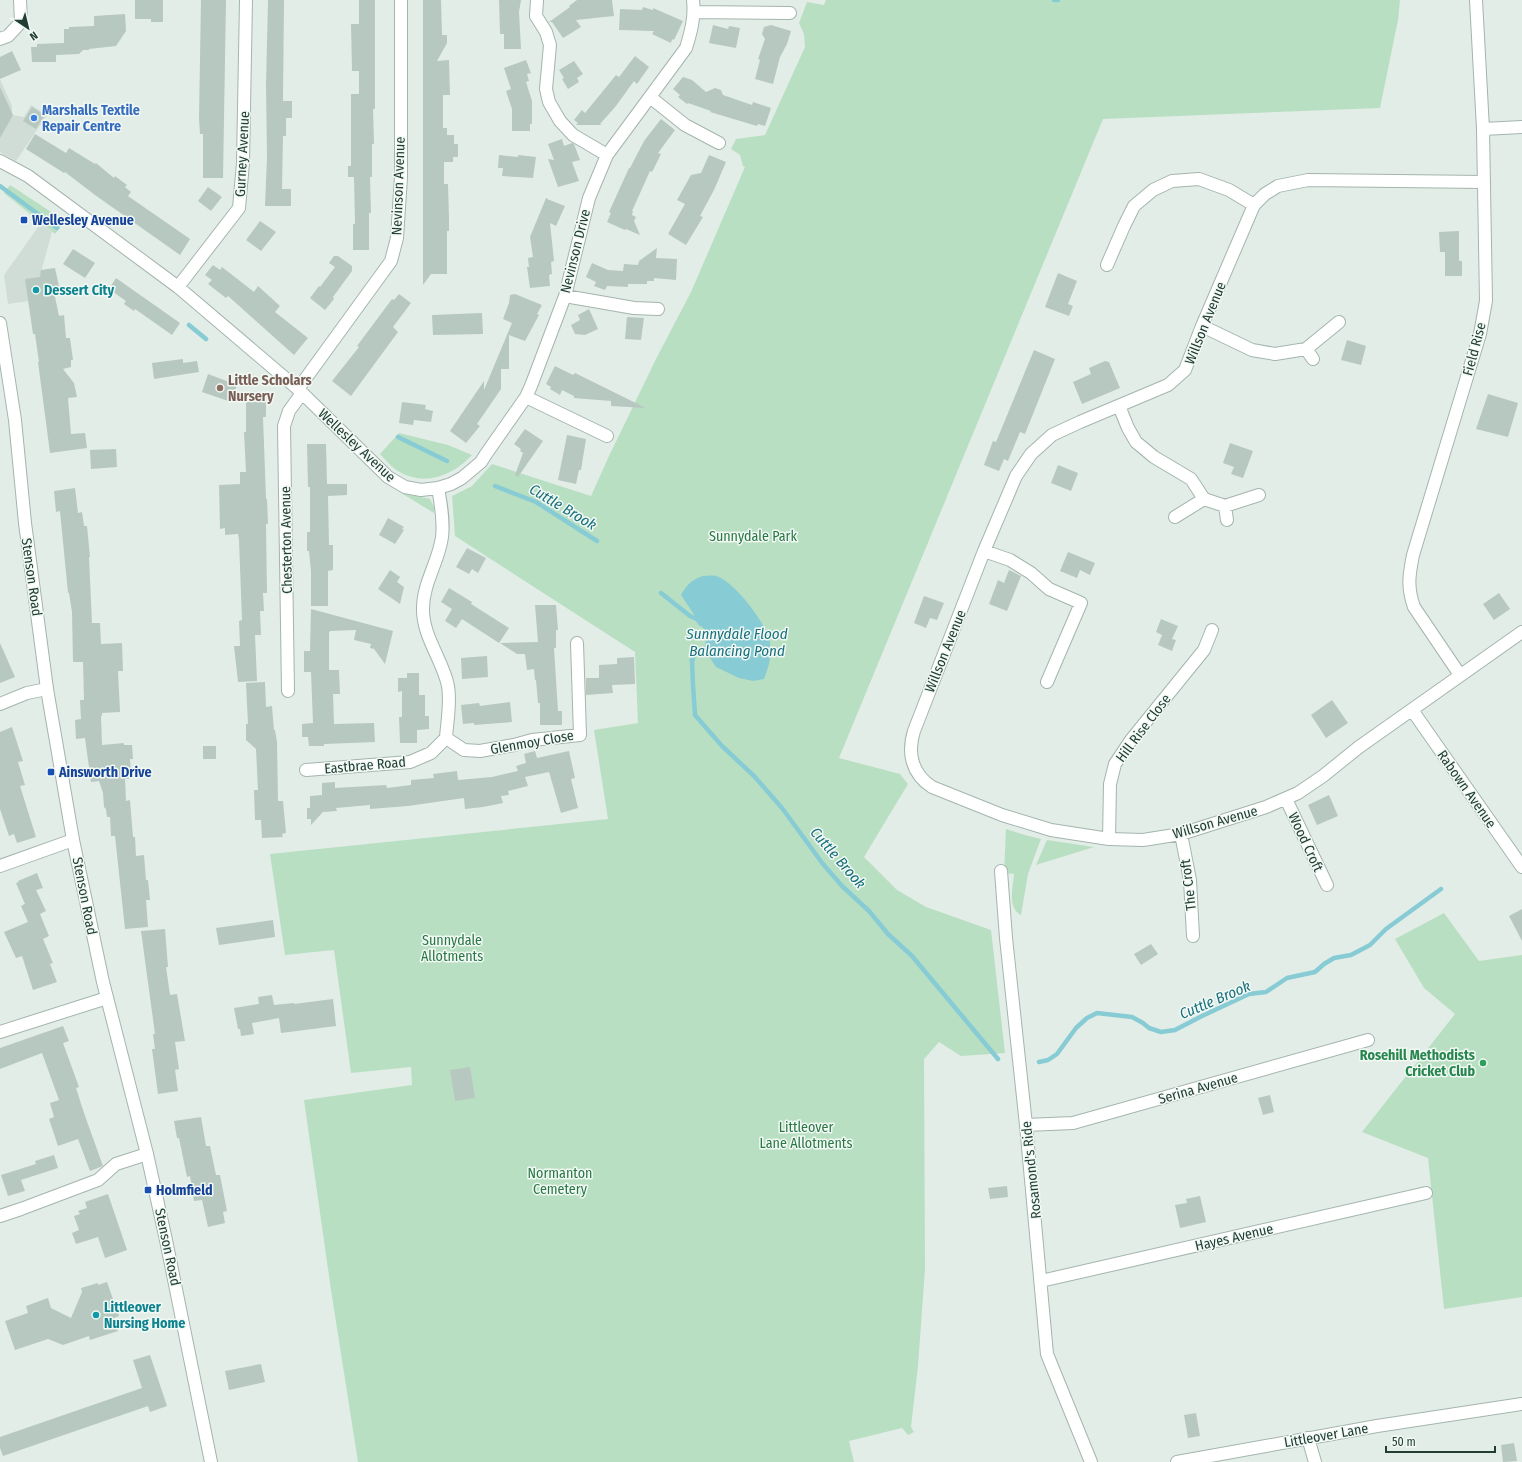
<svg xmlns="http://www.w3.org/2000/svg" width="1522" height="1462" font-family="'Fira Sans Condensed',sans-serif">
<rect width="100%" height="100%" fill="#e2ede7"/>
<path fill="#d0ddd6" d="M0 79 12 106V115L24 117 31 105 47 115 16 161 0 152Z
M41 223 52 232 41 272 49 298 8 304 4 275Z"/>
<path fill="#b9dfc2" d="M826 0H1400L1398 20 1380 108 1103 119 839 758 900 774 908 784 864 857 897 890 926 907 991 930 1005 1053 961 1056 939 1042 924 1059 925 1269 918 1366 911 1427 914 1432 908 1435 902 1428 849 1441 854 1462H358L331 1290 304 1100 412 1085 411 1067 351 1073 334 950 285 955 270 854 608 819 594 730 638 723 635 652 455 536 452 496 472 486 492 464 591 496 609 456 657 357 691 292 745 167 743 166 740 155 731 149 736 139 765 135 805 47 804 34 799 23 807 2 824 5Z
M10 185 65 221 55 234 4 193Z
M399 433 448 445 472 455C453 476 424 487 398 471 391 467 386 460 380 454Z
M401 493C410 496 420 496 430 499L434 507V513Z
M1006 829 1025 835 1041 839 1028 874 1021 915C1007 908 1013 887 1014 874L1004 873Z
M1047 840 1094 847 1036 865Z
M1444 913 1479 961 1522 955V1297L1444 1309 1428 1158 1362 1132 1455 1014 1424 988 1395 939Z"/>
<path fill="#87cbd4" d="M703 576C707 576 712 575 716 576 734 581 765 622 769 639 773 653 769 666 764 679L753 681 739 678 716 667 706 652 695 655V661H689L694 650 705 647 707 634 681 595C687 584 693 579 703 576Z"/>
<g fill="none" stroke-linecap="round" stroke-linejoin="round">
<path stroke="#87cbd4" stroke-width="4.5" d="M1054 0H1058
M0 186 57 228
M189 325 206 339
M398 437 447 461
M495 486 536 502 597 541
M661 593 690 616 697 619 701 624
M694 656 692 661 693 685 695 715 722 746 754 776 782 808 823 864 842 886 869 911 888 934 912 956 998 1059
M1039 1062 1048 1060 1057 1054 1076 1028 1087 1018 1097 1013 1132 1017 1143 1023 1149 1028 1161 1032 1175 1030 1202 1016 1249 994 1266 992 1287 978 1315 972 1324 964 1334 958 1351 955 1370 945 1386 929 1441 889"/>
</g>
<path fill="#b7c8c0" d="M135 0H163V22H151V19H135Z
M201 0H226L223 178H203V134H200L199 118Z
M268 0H284L283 101H292V118H286V136H283L282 189H291V206H265L267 157 266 85Z
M359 0H375V109H373L374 144H372V177H370L371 213H369V250H353V224H355L354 177H348V166H351V94H359V71H352L351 24H359Z
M423 0H441L442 35H447V43L437 61 449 60 450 95H443V128H447V135H454V144H458V157H453V162H444V184H448L449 218V231H447V274H431L423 285Z
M499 0H521L519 12 521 49H504V34H500Z
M577 0H612L614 16 576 20 581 27 563 38 552 22H554H549L570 7 569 6Z
M643 7 653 10V8L683 21 674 40 672 39 671 43 652 34 654 31 619 30 620 9 642 10Z
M125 14 126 31 116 46 89 49V50H83L79 54 56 55V62H32L31 47H37V44L64 43V29H69V27L94 26V16Z
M713 25 728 29 729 26 740 28 736 48 709 43Z
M771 25 791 31 787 44 780 57 773 84 755 79 760 60 758 59 765 39 762 34 764 27Z
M12 51 21 70 0 79V57Z
M635 56 649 67 637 84 634 81 616 106 600 124 602 125H576L578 123 574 120 582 110 585 113 616 75 619 77Z
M526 60 531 73 527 74 529 81 526 82 532 101V124H530V131H512V109L506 91 511 89 504 68Z
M574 61 583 74 577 78 579 82 568 89 562 79 564 78 559 70Z
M683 77 692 80 706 92 715 88 721 90 723 95 752 105 753 102 771 108 765 126 758 124 757 126 710 112 711 111 688 103 687 104 678 97 680 95 673 89Z
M0 87 13 115 0 138Z
M32 107 40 112 43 118 36 129 23 121Z
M661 119 675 130 658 153 661 154 652 172 650 171 632 211H633L632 215 636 217 634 221 640 235 626 229 625 230 607 222 611 213 609 212 629 168H630L644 141Z
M35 134 66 153 69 148 95 164 96 163 114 178 115 176 127 185 125 187 131 192 128 196 190 239 180 255 95 195 65 172 64 173 26 149Z
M562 139 564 146 572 143 574 144 580 160 572 162 579 181 558 187 548 159 554 160 548 144Z
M499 155 518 157V155L536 157 533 178 502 176 503 168H498Z
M709 155 726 162 714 190 700 216 703 217 686 245 668 234 685 204 677 200 691 175 701 173Z
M208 187 222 197 211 211 198 201Z
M546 198H547V199L565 206 556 226 550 223 554 261 551 262 552 274 549 275 550 286 530 288 527 267H529L528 258 533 257 530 237Z
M260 221 276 232 261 251 246 240Z
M1459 231V261H1462V276H1445V252H1440L1439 232Z
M657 248 656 258 677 259 676 280 654 278V281H647V284H628V287L607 286 605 290 594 286 596 282 586 277 592 263 608 270 623 271 624 264 638 265 639 261Z
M73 249 95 263 85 278 63 264Z
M334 256H338L352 266V271L333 297 334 299 325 310 310 298 319 286 320 287 335 267 329 263Z
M213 265 220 270 222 267 254 292 258 286 280 306 275 312 308 338 294 355 228 296 226 298 208 284 212 280 205 275Z
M55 268 60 291 54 292 59 316 64 315 66 338H70L73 360H71V367L63 369 74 383 77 397 68 398 71 434 85 433 87 448 50 453 38 362H39L35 334H33L25 279 40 277 41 270Z
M1058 273 1077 281 1068 304 1073 306 1069 316 1045 307Z
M116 278 180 323 172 335 135 309 134 311 124 304 126 301 109 289Z
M399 294 411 303 393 327 398 332 351 396 332 381 359 347 357 346 392 299 394 300Z
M515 294 542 305 537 314 539 315 525 341 509 335V369H501V389L477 424 480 426 466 443 450 431 484 381V390L512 323 503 319 509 303 510 295Z
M589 309 598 329 585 335 575 334 571 325 580 320 578 315Z
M482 313 483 334 433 335 432 315Z
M627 317 644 318 641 340 625 339Z
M1347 340 1366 346 1361 365 1341 360Z
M1034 350 1055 359 1025 434 1020 432 1008 461 1004 459 999 471 984 465 993 441 996 442Z
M183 359V363L197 361 199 372 154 379 152 363Z
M1105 361 1109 362 1120 388 1082 404 1073 382 1091 374 1089 368Z
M555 366 573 375 575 373 646 408 611 406V401L574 398V396L562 390 560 395 550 389 551 387 546 384Z
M208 374 237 385 231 402 202 392Z
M1488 394 1518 403 1508 437 1476 429Z
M246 402H266V417H263L266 499H267L268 524H266L267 593H263L264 611H260L261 635H255L257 681 238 682 234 646H240L239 621 242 620 239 540 238 534 225 535V528L220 529 219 485 240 484V472H246L244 432H246Z
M402 402 426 405 425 409 433 411 431 422 414 420 413 425 399 423Z
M525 429 543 441 518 477 515 475 523 453 520 451 521 449 514 444Z
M567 435 586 439 581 470H579L576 484 558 480Z
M1230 443 1253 451 1243 478 1231 474 1234 467 1223 463Z
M307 444H326L327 484H347V495L328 496 329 545H333V570L328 571V606H311V571L309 551H307V532H310V487H308Z
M116 449 117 467 91 469 90 450Z
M1058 465 1078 473 1071 491 1051 483Z
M75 488 78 513 82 512 84 526H87L90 557H89L92 623H100L101 644 122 643 123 671H118L120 712 102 713V716H101L102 745 124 743V745H132L133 759H130L131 771H128L129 779H125L126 801 130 800 133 837H135L136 856 144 855 146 880H148L150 900H146L148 927 125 929 115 836H111L110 817H107L106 809 104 807 103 793 99 781 91 782 85 738 76 739 75 720 81 719 80 700H84L83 662H73L72 612 69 593H68L60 511 56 512 54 491Z
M388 518 404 527 402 529 404 530 395 544 379 535Z
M467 548 486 558 478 573 472 569 469 574 456 567Z
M1068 552 1095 563 1090 575 1080 570 1077 578 1060 571Z
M390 570 400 577 397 582 404 587 400 604 378 589Z
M1009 570 1021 576 1007 611 989 604 998 580 1004 583Z
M449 588 472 602 471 604 509 628 499 643 462 619 456 628 445 621 452 609 441 602Z
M1499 593 1510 609 1494 620 1483 604Z
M924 596 944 603 937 620 930 618 926 628 914 623Z
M535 605H556L558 630H556V648H554L558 711H562V725H540V703H538L536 680H535L534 669 527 670 525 654H517L500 643 538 642Z
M311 609 393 631 385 664 374 649 370 648 371 644 354 640 356 630 330 631 329 633V670H339L340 694H333L334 724 374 723 375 742 324 744V746H309L308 737H302V724L313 723 311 672H304V651H310Z
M1161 619 1178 626 1172 639 1176 640 1172 651 1158 645 1162 635 1156 632Z
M0 643 15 677 0 683Z
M487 656 488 677 462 679 461 658Z
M634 657 635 684 612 685 613 693 586 695V678H599V665L617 664V658Z
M407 673H419V695H425V716H429V729L417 730V743H400L399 717H402V691L398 692V678H407Z
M265 682 266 707 272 706 274 730H275L277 742 278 801H283L286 833 282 834 283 837 262 838 261 820H255L254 790H258L256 749 246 740V724H248L246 683Z
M1332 700 1348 723 1326 738 1311 715Z
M510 702 512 722 474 725V723L463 724 461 705 479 703 480 706Z
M12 727 23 761 18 762 25 785 20 786 36 837 17 843 14 834 9 836 0 809V732Z
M203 746H216V759H203Z
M535 751 537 758 569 751 575 778 571 779 578 808 561 813 549 772 525 777 528 786 508 791 509 795 501 796 503 803 483 807 465 809 464 798 408 806 370 809V805L336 808 337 811 323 812 311 825V819H307V808H310V796L322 795V783L335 782V788L386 785 387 788 411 785V780L434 778 433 774 457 771 458 780 492 777 518 771 516 766 526 763 524 754Z
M1329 795 1338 816 1317 825 1308 805Z
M37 873 43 888 36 890 46 911 40 914 49 936 43 939 53 963 50 964 57 982 33 990 22 956 16 958 4 932 28 922 21 906 25 904 16 883 19 882 18 881Z
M1522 909V941L1509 916Z
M273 920 275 937 219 945 216 928Z
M165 929 168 967H166L170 995 177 994 185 1041 175 1042 179 1069 175 1070 178 1091 158 1094 152 1049H155L153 1034H155L141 931Z
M1151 944 1158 954 1141 965 1134 954Z
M272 995 274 1005 294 1003V1004L333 999 336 1026 281 1033 279 1018 252 1023 254 1034 241 1036 240 1029H238L234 1008 259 1004 258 997Z
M63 1026 69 1041 63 1043 79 1087 76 1088 84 1113 103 1166 90 1171 78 1139 58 1146 49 1119 54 1117 50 1103 59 1100 42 1053 0 1069V1048Z
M470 1067 475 1098 455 1101 450 1070Z
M1270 1095 1274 1112 1263 1115 1258 1098Z
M201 1117 206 1146H210L216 1175H220L227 1211 223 1212 225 1223 208 1227 202 1200 194 1201 190 1176 187 1177 179 1138H177L174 1121Z
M54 1155 58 1168 21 1180 25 1191 8 1196 1 1175 36 1164 35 1161Z
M1007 1186 1008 1197 990 1199 988 1188Z
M108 1194 127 1250 105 1258 98 1237 76 1244 72 1233 79 1230 74 1216 80 1214 78 1211 87 1208 85 1202Z
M1200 1196 1206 1222 1180 1228 1175 1205 1187 1203 1186 1199Z
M107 1282 119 1316 114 1318 118 1331 90 1340 89 1336 63 1345 48 1339 15 1350 5 1321 28 1313 26 1306 48 1298 51 1308 71 1318 82 1292 81 1288 98 1283V1285Z
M150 1355 167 1406 150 1412 148 1406 3 1456 0 1448V1437L142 1388 133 1360Z
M261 1364 265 1382 229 1390 225 1371Z
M1196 1413 1200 1436 1188 1438 1184 1415Z
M1514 1443 1517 1461 1503 1462 1501 1445Z"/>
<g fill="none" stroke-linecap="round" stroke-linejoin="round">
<g stroke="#a4b5ae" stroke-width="14">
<path id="minor" d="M537 0 536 16 546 32 550 45 546 89 549 102 560 121 573 135 607 155
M694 12 790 13
M0 39 8 36 21 22 20 0
M650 97 685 125 719 143
M1483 129 1522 127
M0 161 28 176 178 287 298 389 388 477 405 487 421 490 438 488 451 484 462 478 481 462 486 454 526 397 531 386 565 296 589 198 607 155 686 48C691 32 695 17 693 0
M1484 182 1308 180 1278 186 1265 194 1254 205 1202 326 1185 370 1168 385 1080 422 1052 435 1031 454 1016 476 984 551 914 731C907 753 912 774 932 787L1002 815 1051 830 1109 839 1143 840 1181 834 1266 807 1298 793 1323 776 1359 747 1522 632
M1107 265 1124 226 1134 206 1153 190 1172 181 1199 179 1229 190 1254 205
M178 287 239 208 243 163 246 0
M565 296 634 308 658 309
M1202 326 1252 350 1275 354 1306 349 1339 322
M1306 349 1313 359
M298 389 391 261 397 238 401 177V0
M526 397 607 436
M1119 406 1128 428 1136 442 1154 457 1191 479 1204 499 1225 506
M1175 517 1204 499
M1227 520 1225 506 1259 495
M984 551 1010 560 1031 573 1049 589 1081 603 1047 682
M1460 675 1414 607C1407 587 1409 575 1413 555L1480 334 1486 301 1483 129 1476 0
M288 691 284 426 289 411 302 393
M0 704 27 693 47 689
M1412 710 1522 867
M446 738 464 750 480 751 514 745 532 740 580 735 577 643
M306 770 410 762 431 753 446 738C447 722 451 702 448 686 443 660 422 636 423 608 423 583 439 561 442 537 444 521 441 504 438 488
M1286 799 1327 885
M1181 834 1190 880 1193 936
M1109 839 1110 784 1115 764 1131 740 1204 650 1212 630
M0 866 73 840
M1001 871 1006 938 1026 1125 1047 1354 1091 1462
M0 1032 107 998
M1026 1125 1073 1123 1368 1040
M0 1216 21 1209 98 1180 116 1164 147 1154
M1041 1281 1426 1193
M1308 1438 1315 1462"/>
</g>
<g stroke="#a4b5ae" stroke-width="14">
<path id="tertiary" d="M0 323 15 420 25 523 47 689 73 840 103 982 147 1154 166 1240 211 1462
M1177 1462 1377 1426 1522 1404"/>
</g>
<use href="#minor" stroke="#fff" stroke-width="12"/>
<use href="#tertiary" stroke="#fff" stroke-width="12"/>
</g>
<circle fill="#3f7fe0" stroke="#f2f9f5" stroke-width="1.5" cx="34" cy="118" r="4"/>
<g fill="#1a4fb4" stroke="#f2f9f5" stroke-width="1.5">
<rect x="20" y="216" width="8" height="8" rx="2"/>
<rect x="47" y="768" width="8" height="8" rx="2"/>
<rect x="144" y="1186" width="8" height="8" rx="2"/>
</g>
<g fill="#0f9aa8" stroke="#f2f9f5" stroke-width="1.5">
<circle cx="36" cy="290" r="4"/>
<circle cx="96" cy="1315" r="4"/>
</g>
<circle fill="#8d6e63" stroke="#f2f9f5" stroke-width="1.5" cx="220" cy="388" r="4"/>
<circle fill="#2e9e5b" stroke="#f2f9f5" stroke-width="1.5" cx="1483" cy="1063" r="4"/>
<g text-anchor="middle" stroke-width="3" stroke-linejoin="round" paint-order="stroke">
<g font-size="14" font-weight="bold" fill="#366cbe" stroke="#f2f9f5" text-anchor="start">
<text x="42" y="115">Marshalls Textile<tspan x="42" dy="16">Repair Centre</tspan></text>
</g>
<g font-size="14" fill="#213e35" stroke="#f2f9f5">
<text transform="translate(242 154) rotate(-87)" y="5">Gurney Avenue</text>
<text transform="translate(398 186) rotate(-88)" y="5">Nevinson Avenue</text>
<text transform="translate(575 251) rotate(-76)" y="5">Nevinson Drive</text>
<text transform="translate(1205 323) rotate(-68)" y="5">Willson Avenue</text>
<text transform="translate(1474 349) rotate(-75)" y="5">Field Rise</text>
<text transform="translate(357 445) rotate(43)" y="5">Wellesley Avenue</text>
<text transform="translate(286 540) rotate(-91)" y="5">Chesterton Avenue</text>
<text transform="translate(32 577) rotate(82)" y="5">Stenson Road</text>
<text transform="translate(945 651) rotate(-68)" y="5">Willson Avenue</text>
<text transform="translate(1143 728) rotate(-53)" y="5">Hill Rise Close</text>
<text transform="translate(532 742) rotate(-10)" y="5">Glenmoy Close</text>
<text transform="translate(365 765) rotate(-5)" y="5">Eastbrae Road</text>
<text transform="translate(1467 789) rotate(55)" y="5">Rabown Avenue</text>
<text transform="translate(1215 822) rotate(-16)" y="5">Willson Avenue</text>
<text transform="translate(1306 842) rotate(65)" y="5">Wood Croft</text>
<text transform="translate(1188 885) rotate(-97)" y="5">The Croft</text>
<text transform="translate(85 896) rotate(79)" y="5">Stenson Road</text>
<text transform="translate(1198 1088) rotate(-16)" y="5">Serina Avenue</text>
<text transform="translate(1031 1170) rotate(-96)" y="5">Rosamond's Ride</text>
<text transform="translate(1234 1237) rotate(-13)" y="5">Hayes Avenue</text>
<text transform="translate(168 1247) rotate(78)" y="5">Stenson Road</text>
<text transform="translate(1326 1435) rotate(-10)" y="5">Littleover Lane</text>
</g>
<g font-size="14" font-weight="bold" fill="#164399" stroke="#f2f9f5" text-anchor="start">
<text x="32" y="225">Wellesley Avenue</text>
<text x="59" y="777">Ainsworth Drive</text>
<text x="156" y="1195">Holmfield</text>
</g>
<g font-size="14" font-weight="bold" fill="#0d838f" stroke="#f2f9f5" text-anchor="start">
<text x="44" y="295">Dessert City</text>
<text x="104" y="1312">Littleover<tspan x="104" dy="16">Nursing Home</tspan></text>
</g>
<g font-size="14" font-weight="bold" fill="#785e54" stroke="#f2f9f5" text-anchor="start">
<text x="228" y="385">Little Scholars<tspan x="228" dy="16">Nursery</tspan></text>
</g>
<g font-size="14" fill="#297744" stroke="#f2f9f5">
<text x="753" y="541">Sunnydale Park</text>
<text x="452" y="945">Sunnydale<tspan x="452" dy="16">Allotments</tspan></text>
<text x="806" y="1132">Littleover<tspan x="806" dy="16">Lane Allotments</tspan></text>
<text x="560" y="1178">Normanton<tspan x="560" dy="16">Cemetery</tspan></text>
</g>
<g font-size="14" font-weight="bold" fill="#27864d" stroke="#f2f9f5" text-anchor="end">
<text x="1475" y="1060">Rosehill Methodists<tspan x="1475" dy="16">Cricket Club</tspan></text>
</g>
<g font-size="15" font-style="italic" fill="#18707d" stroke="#f2f9f5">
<text transform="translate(563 507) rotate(31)" y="5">Cuttle Brook</text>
<text x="737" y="639">Sunnydale Flood<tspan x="737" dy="17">Balancing Pond</tspan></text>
<text transform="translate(838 858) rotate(49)" y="5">Cuttle Brook</text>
<text transform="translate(1215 1000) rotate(-23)" y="5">Cuttle Brook</text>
</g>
</g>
<g transform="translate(28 28) rotate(145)" stroke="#f2f9f5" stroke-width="3" paint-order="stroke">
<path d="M0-3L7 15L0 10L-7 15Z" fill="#213e35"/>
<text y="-6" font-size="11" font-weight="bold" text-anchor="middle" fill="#213e35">N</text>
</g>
<path d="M1386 1446v6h109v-6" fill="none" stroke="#213e35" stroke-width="2"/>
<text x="1392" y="1446" font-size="12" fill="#213e35" stroke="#f2f9f5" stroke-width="3" paint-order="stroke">50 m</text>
</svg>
